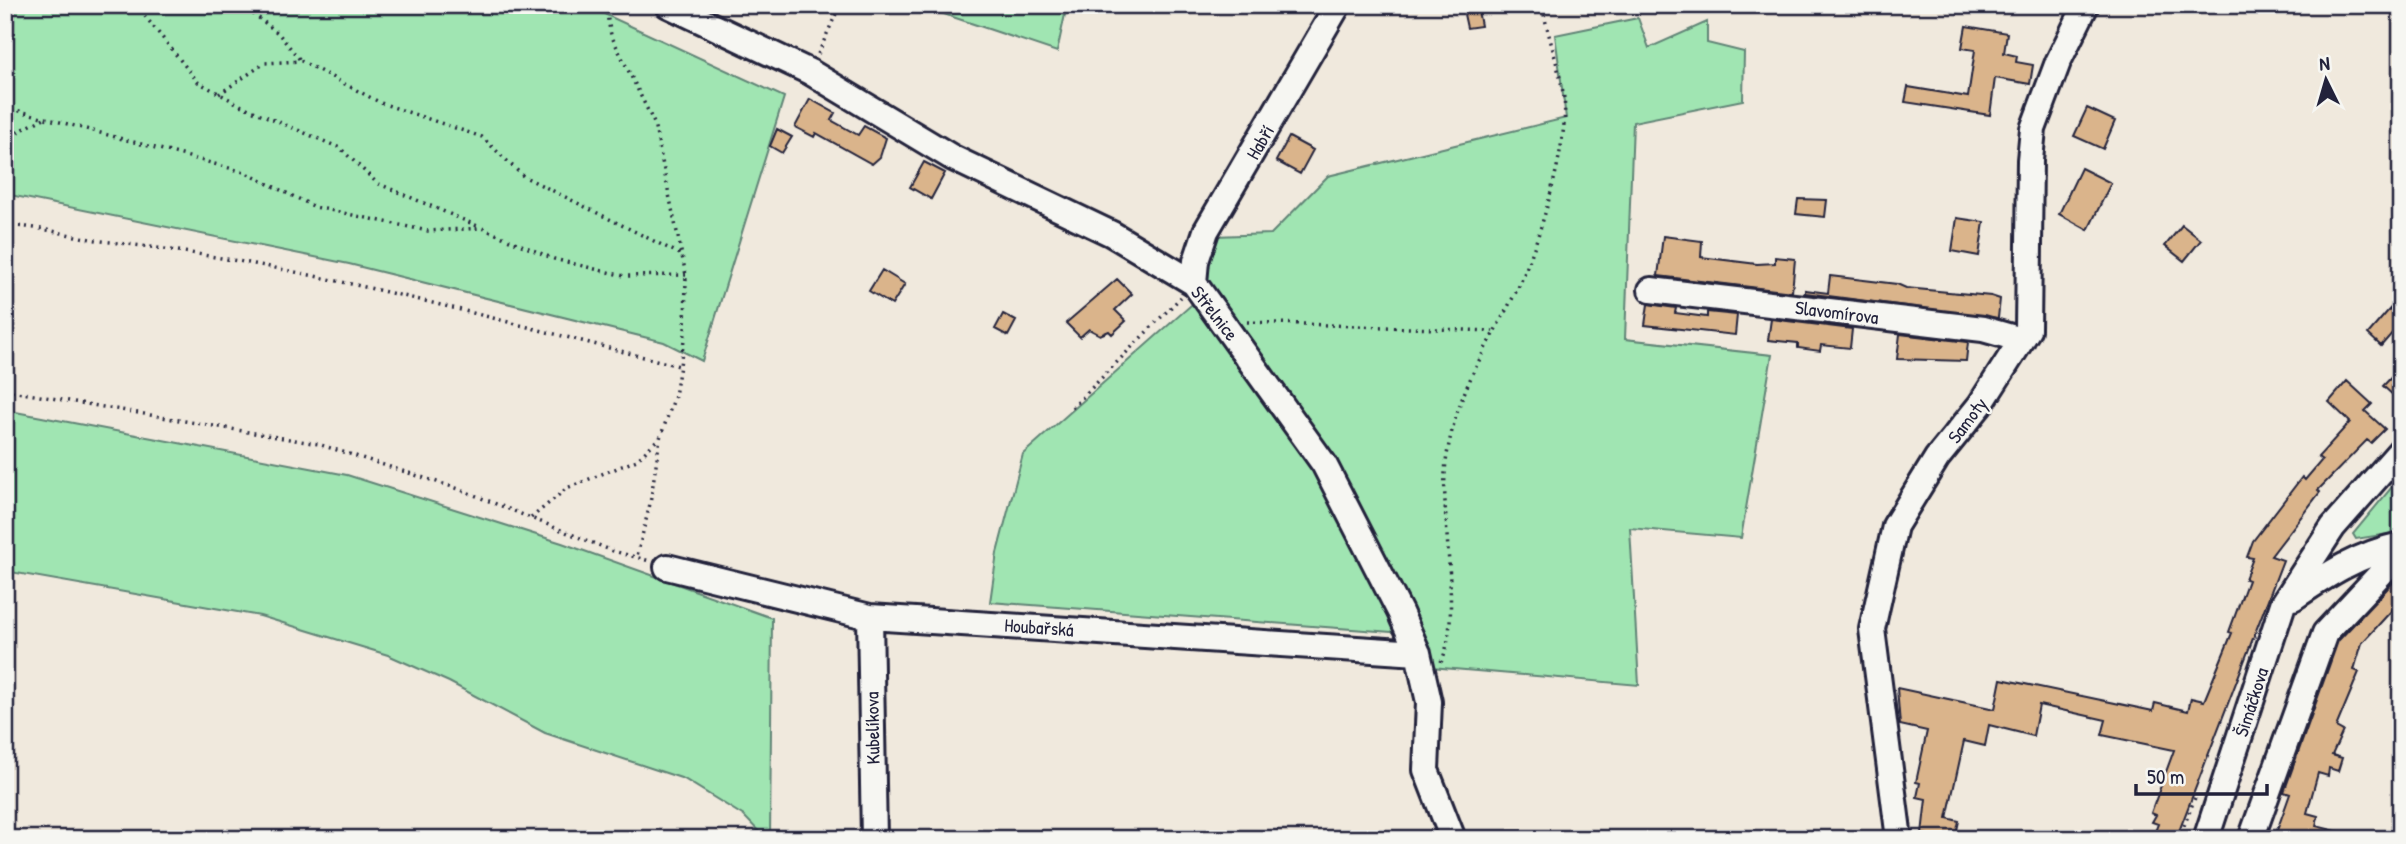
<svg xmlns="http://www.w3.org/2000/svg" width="2406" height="844" font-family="'Patrick Hand',sans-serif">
<rect width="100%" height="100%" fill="#f0e9dd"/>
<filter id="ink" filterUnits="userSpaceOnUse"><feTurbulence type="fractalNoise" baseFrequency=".0143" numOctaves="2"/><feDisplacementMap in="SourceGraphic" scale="14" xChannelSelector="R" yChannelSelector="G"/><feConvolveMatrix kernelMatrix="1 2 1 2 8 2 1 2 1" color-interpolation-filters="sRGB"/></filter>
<g filter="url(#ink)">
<path fill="#a0e5b2" stroke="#618476" stroke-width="2" d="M5 5H585L784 97 702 361 664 342 349 264 5 194Z
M917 5H1067L1057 52Z
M1638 18 1649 48 1707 22V43L1744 52 1743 100 1633 122 1625 339 1772 355 1741 538 1630 528 1639 685 1431 667 1418 634 990 602 997 553 1023 454 1198 299 1205 285 1214 236 1271 234 1328 176 1566 118 1555 35Z
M5 410 347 475 562 543 772 618 770 839H766L744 816 684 779 545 733 449 682 388 655 260 616 5 571Z
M2401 476V532L2356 539 2353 534Z"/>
<path fill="#dab48b" stroke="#22223b" stroke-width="2" d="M1462 5H1477L1481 26 1467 28Z
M1966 26 2007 33 2004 53 2017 56 2016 62 2033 65 2030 84 1995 78 1990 115 1905 102 1908 87 1968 97 1975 50 1962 48Z
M810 99 835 113 831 120 858 135 864 126 886 138 880 157 872 164 816 133 814 137 795 127Z
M2087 108 2115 121 2103 149 2074 136Z
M777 129 792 137 782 153 770 146Z
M1289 137 1313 150 1300 174 1276 161Z
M924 162 945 173 931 199 910 187Z
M2081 168 2111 183 2088 230 2059 214Z
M1798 199 1827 200 1825 217 1796 214Z
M1957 218 1984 222 1979 256 1952 251Z
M2182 225 2201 240 2184 261 2165 246Z
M1663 236 1702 241 1701 257 1757 264 1775 263V257L1795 259 1792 292 1658 276Z
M882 270 905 284 892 305 869 291Z
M1830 276 1897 284 1906 288 1991 296 2000 299 1998 318 1805 293V290L1828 293Z
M1117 279 1132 294 1115 310 1126 321 1112 334 1109 331 1100 335 1089 329 1080 337 1066 323Z
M2401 296V323L2381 346 2368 334Z
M1648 304 1676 308 1675 313 1707 317V312L1737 315 1735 335 1645 325Z
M1003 314 1016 321 1008 336 995 329Z
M1771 319 1852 329 1850 348 1821 345 1820 351 1798 348V343L1768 340Z
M1900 334 1968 342 1966 361 1897 359Z
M2401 367V388L2394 396 2383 386Z
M2347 381 2372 404 2365 411 2385 429 2371 443 2367 440 2318 490 2320 492 2271 556 2283 560 2176 839H2152L2158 824 2152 822 2156 815 2151 813 2174 750 2102 735 2106 720 2039 705 2033 736 1989 725 1985 746 1964 741 1947 818 1959 821 1955 839 1922 834 1926 799 1917 797 1920 783 1916 782 1927 731 1900 725 1897 688 1995 709 2001 679 2153 711 2155 703 2188 711 2191 698 2204 701 2232 633 2229 632 2248 580 2245 579 2253 558 2247 557 2253 541 2302 477 2305 480 2322 460 2318 457 2350 422 2329 402Z
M2401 574V616L2393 609 2362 643 2354 670 2359 672 2336 727 2343 731 2332 755 2342 758 2338 771 2329 768 2328 776 2318 773 2307 813 2318 816 2316 826 2348 834 2347 839H2274L2290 794 2284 792 2338 641Z"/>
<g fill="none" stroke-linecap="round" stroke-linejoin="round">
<g stroke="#22223b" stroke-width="30">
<path id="minor" d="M668 5 810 72 953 158 1112 234 1194 283 1324 464 1400 612 1418 653 1429 702 1426 770 1453 839
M1194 283 1196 261 1206 231 1338 5
M1651 290 1983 329 2022 340
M667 567 870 617 1418 653
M2293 598C2328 574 2359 554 2401 545
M870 617 874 839
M1899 839 1872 629 1895 526 1937 458 1980 405 2028 330 2030 160 2033 129 2058 62 2086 5
M2206 839 2283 604 2333 527 2401 450
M2251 839 2325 633 2401 552"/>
</g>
<path stroke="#22223b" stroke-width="3.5" stroke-dasharray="2 5" stroke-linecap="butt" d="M136 5 198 82 242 106 340 148 377 183 480 227
M242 5 278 33 301 61
M605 5 611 35 654 123 686 275 685 334 675 396 660 438 650 504 637 556
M818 54 840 5
M219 94 265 63 301 61 381 103 482 137 523 176 680 254
M5 107 244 172 315 207 428 231 482 228 554 259 624 276 686 275
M5 139 46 117
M5 226C40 225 75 238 110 242 303 264 490 318 679 366
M1247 322 1493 331
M5 390 318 444 459 489 613 551 650 561
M1072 408 1181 297
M531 518 567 488 637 460 658 439
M1441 662C1463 619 1439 515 1446 462 1455 395 1485 350 1516 292 1536 252 1570 142 1564 98 1559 67 1548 36 1542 5
M2179 839 2196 795"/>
<use href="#minor" stroke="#f6f6f2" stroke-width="24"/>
</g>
</g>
<g text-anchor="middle" stroke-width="5" stroke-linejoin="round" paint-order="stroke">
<g font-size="19" fill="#22223b" stroke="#f6f6f2">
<text transform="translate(1260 142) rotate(-60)" y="7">Habří</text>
<text transform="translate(1837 312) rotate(7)" y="7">Slavomírova</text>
<text transform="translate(1215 313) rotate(52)" y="7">Střelnice</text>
<text transform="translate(1967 420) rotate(-53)" y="7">Samoty</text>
<text transform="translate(1039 627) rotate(4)" y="7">Houbařská</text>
<text transform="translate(2251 702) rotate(-72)" y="7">Šimáčkova</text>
<text transform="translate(872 728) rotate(-91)" y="7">Kubelíkova</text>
</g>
</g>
<rect width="2406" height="844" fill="none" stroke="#f6f6f2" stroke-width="28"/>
<rect x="14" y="14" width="2378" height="816" fill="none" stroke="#22223b" stroke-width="2.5" filter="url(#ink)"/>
<g transform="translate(2326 80) rotate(355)" stroke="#f6f6f2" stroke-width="5" paint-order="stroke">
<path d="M0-5L12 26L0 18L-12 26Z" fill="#22223b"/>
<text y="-10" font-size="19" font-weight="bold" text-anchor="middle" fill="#22223b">N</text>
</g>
<path d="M2136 784v10h131v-10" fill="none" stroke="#22223b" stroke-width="3.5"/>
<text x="2147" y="784" font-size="21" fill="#22223b" stroke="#f6f6f2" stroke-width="5" paint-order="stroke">50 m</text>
</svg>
